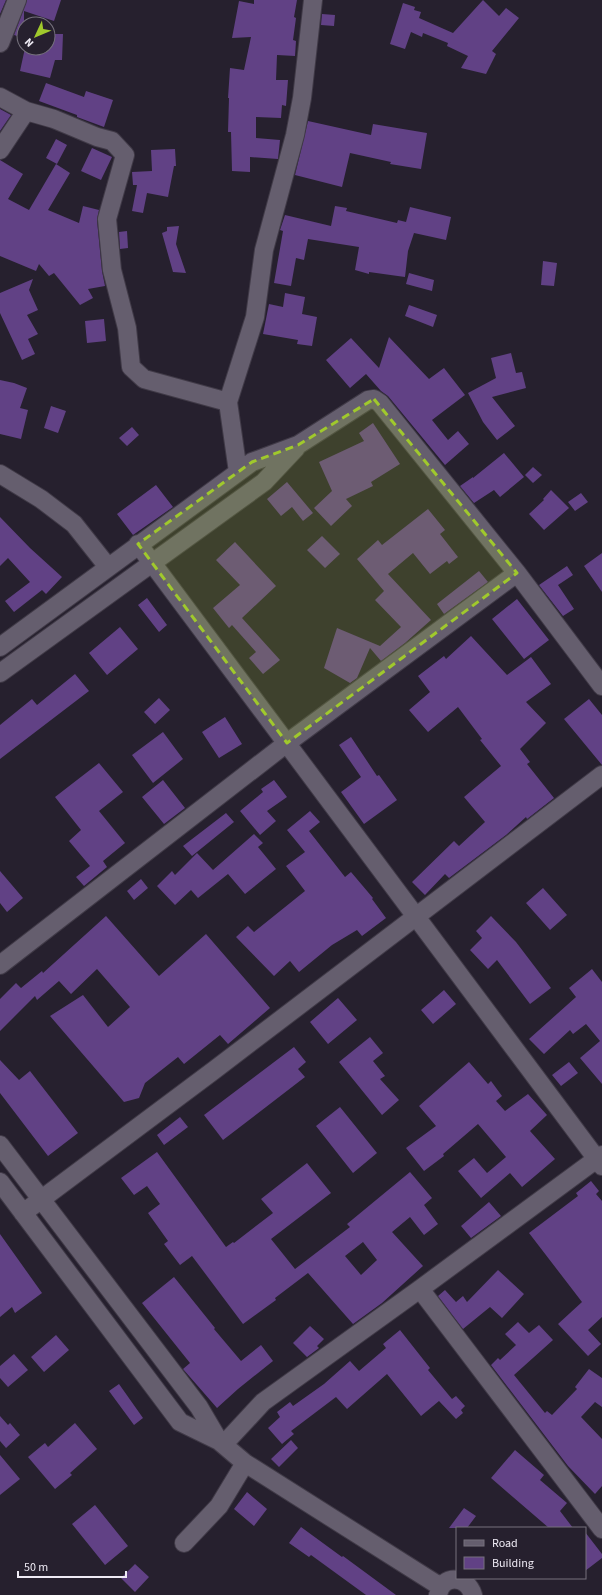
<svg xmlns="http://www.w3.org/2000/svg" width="602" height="1595" font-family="'Source Sans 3',sans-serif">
<rect width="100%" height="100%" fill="#26202e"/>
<path fill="#614185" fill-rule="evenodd" d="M0 0H6L0 14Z
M27 0H61L54 21 24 11V38L14 35Z
M254 0H297L294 17 296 18 293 40 296 41 295 56 277 55 276 80H288L286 106 282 105 281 118 256 117V138L280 140 278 159 250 157V172L232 171 231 132H228L229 98H228L230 68 244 70 251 37 232 38 239 1 254 4Z
M483 0 499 16 506 8 519 18 492 51 496 54 486 74 461 68 468 56 447 46 448 43 423 33 422 37 411 32 405 49 390 44 403 3 415 7 414 10 421 12 419 18 453 33Z
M322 14 335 15 334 26 321 25Z
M51 34H63L62 60H55L50 78 20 71 25 48H51Z
M46 83 84 97 86 91 113 100 104 127 77 117V115L39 101Z
M0 109 11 115 0 131Z
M308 121 371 135 373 124 427 133 421 169 390 164 391 162 350 153 342 187 295 175Z
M56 139 67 145 57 164 46 158Z
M92 148 112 157 101 180 81 171Z
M175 149 176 166H174L168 197 147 193 143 213 132 211 137 185H133L132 172 152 171 151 150Z
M0 160 23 174 8 199 29 210 56 164 70 173 48 210 79 223 83 206 99 210 97 220 102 271 105 286 88 289 93 298 80 305 54 273 49 276 39 264 36 271 0 256Z
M335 206 347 208 346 211 397 223 398 220 406 222 410 207 451 217 446 240 414 233 408 251 405 277 369 272V274L355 270 359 247 308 239 304 260 296 258 291 286 274 283 283 231 280 230 285 215 331 226Z
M179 226 176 244 186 273 173 272 162 233 167 231V227Z
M127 231 128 248 120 249 119 232Z
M543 261 557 263 554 286 541 285Z
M409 273 434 280 432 291 406 284Z
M33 279 29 290 38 310 27 315 38 334 28 339 35 354 22 360 0 313V293Z
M285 293 305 297 302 314 317 317 312 346 297 344 298 340 263 334 269 304 283 307Z
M409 305 437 315 433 327 405 316Z
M104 319 106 341 87 343 85 321Z
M389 337 429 379 444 368 465 395 432 420 448 440 458 431 469 444 445 465 388 396 381 391 366 374 350 388 326 360 351 338 379 368Z
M511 353 516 373 522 372 526 388 492 397 515 426 497 440 483 422 468 393 496 378 491 358Z
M0 380 14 383 27 388 20 408 28 410 21 439 0 434Z
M51 406 66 411 58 433 44 428Z
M373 423 400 464 371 482 373 486 346 499 352 506 331 526 314 508 332 491 319 462 364 441 359 433Z
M132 427 139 435 127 446 119 438Z
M504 453 524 477 500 497 494 490 474 503 460 486 473 477V478Z
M533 467 542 475 533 483 525 475Z
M287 482 313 513 303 521 292 507 281 516 267 499Z
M156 485 173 507 133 535 117 514Z
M551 490 569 508 544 530 529 514 544 500 543 499Z
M581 493 588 502 575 511 568 502Z
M428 509 445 530 440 534 458 557 449 564 447 561 430 574 413 553 388 574 431 620 405 643 381 661 370 648 357 678 350 683 324 668 337 628 380 646 401 627 375 600 384 591 357 559 378 540 382 545Z
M0 517 30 548 62 577 46 594 42 590 14 612 5 601 30 582 8 558 0 566Z
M322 536 340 554 325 568 307 550Z
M235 542 276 586 242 618 280 660 263 674 249 658 256 652 232 625 229 628 213 608 240 585 216 560Z
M602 553V592L584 566Z
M567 566 573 575 558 585 574 609 563 616 539 585Z
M479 571 488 582 444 614 437 604Z
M147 598 167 625 159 632 138 605Z
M517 599 549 640 524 659 492 619Z
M120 627 138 649 107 675 89 653Z
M471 636 507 675 531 657 551 684 526 702 546 723 520 749 530 762 527 764 554 798 527 819 526 817 506 835 449 878 445 874 425 895 412 882 454 841 459 846 485 822 464 797 501 766 480 740 482 739 458 707 428 732 409 710 430 692 418 676 444 656 446 659Z
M75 674 89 691 0 759V725L32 699 37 705Z
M159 698 170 710 155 724 144 712Z
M589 699 602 715V765L564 719Z
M225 717 242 744 219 758 202 732Z
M163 732 183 759 153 783 132 755Z
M351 737 377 776 379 775 397 800 364 824 341 792 361 777 339 745Z
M99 763 123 792 99 811 125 843 103 861 107 867 84 886 76 877 90 866 69 841 81 830 55 797Z
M163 780 185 808 164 824 142 797Z
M274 780 287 797 267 811 276 821 260 835 240 811 263 792 261 789Z
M310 811 320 822 309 831 345 877 351 872 373 898 372 899 386 918 362 936 357 930 332 945 299 972 290 961 274 976 236 937 248 926 254 932 305 891 286 866 305 852 287 830Z
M226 813 234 822 192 856 183 846Z
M254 834 263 843 258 847 276 869 245 894 228 874 198 898 191 890 175 905 157 886 172 871 175 875 197 853 213 870Z
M0 871 23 898 7 912 0 903Z
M141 879 148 888 134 900 127 891Z
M543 888 567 915 550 930 526 903Z
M106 916 159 976 206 934 270 1008 228 1044 220 1035 184 1064 178 1057 145 1083 139 1098 124 1102 50 1016 83 995 108 1027 130 1007 97 969 71 994 59 981 37 1000 35 996 0 1031V999L16 983 21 988 42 971 43 973Z
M491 916 516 942 551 988 530 1004 497 960 488 969 470 950 482 938 476 931Z
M592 969 602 982V1084L580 1058 600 1041 586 1024 573 1034 570 1030 544 1054 529 1039 576 997 569 988Z
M444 990 456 1004 433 1024 421 1010Z
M338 998 357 1020 328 1044 310 1022Z
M370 1037 383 1053 373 1061 385 1076 380 1079 399 1100 382 1115 339 1062Z
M294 1047 306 1062 298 1069 305 1077 223 1140 204 1115Z
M0 1060 19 1080 30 1071 78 1133 48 1156 0 1093Z
M469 1062 488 1084 491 1081 502 1096 496 1101 505 1111 528 1094 547 1115 530 1131 555 1159 522 1187 510 1173 481 1198 458 1171 474 1158 487 1173 506 1157 478 1124 443 1154 444 1156 424 1171 406 1148 436 1126 419 1106Z
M569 1062 578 1073 561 1086 552 1075Z
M340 1107 377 1153 353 1173 316 1126Z
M180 1117 188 1127 164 1145 157 1135Z
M157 1152 226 1247 233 1242 234 1243 273 1213 261 1199 307 1163 331 1193 271 1239 295 1269 350 1227 347 1224 410 1172 432 1198 424 1205 438 1224 424 1235 410 1217 392 1232 423 1266 382 1303 353 1324 308 1273 275 1298 276 1300 243 1324 192 1256 180 1265 164 1244 168 1241 148 1213 160 1204 147 1186 134 1195 121 1178ZM363 1242 377 1260 361 1275 345 1256Z
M591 1181 599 1191 596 1194 602 1201V1317L588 1330 601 1344 588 1356 558 1324 582 1302 529 1233 578 1196 576 1193Z
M489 1202 501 1216 471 1238 461 1226Z
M0 1234 42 1293 15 1313 12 1307 0 1317Z
M498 1270 524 1294 502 1318 490 1307 463 1329 438 1296 445 1290 456 1302 463 1296 467 1302Z
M174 1277 215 1328 214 1329 241 1361 261 1345 273 1361 238 1389 217 1408 183 1369 190 1363 142 1303Z
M518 1322 529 1333 539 1325 553 1340 514 1375 545 1413 547 1411 552 1415 577 1389 575 1387 589 1369 602 1378V1407L595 1402 581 1417 602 1439V1486L595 1494 568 1466 491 1365 498 1358 500 1360 516 1345 505 1334Z
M310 1326 324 1339 317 1346 319 1348 307 1357 293 1343Z
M400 1330 430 1368 428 1370 452 1399 456 1396 465 1406 461 1410 463 1413 456 1419 439 1401 421 1416 387 1374 347 1409 336 1397 291 1431 294 1434 282 1444 268 1428 280 1417 277 1412 290 1402 293 1406 324 1384 350 1361 359 1371 386 1348 383 1344Z
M56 1335 69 1350 44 1372 31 1357Z
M14 1354 28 1370 8 1387 0 1378V1366Z
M119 1384 143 1418 134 1425 109 1391Z
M0 1416 8 1425 10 1423 20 1435 6 1448 0 1441Z
M75 1423 97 1449 70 1473 72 1475 55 1489 28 1457 45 1443 48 1447Z
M291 1440 298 1448 279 1467 271 1459Z
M515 1450 544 1475 540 1480 567 1503 560 1511 573 1528H549L491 1478Z
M0 1455 20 1479 0 1495Z
M247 1492 267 1509 254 1526 234 1509Z
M95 1505 128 1546 105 1565 72 1524Z
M464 1508 476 1516 467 1528H449Z
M301 1527 342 1557 343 1556 396 1595H366L311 1555 309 1557 289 1543Z
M585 1532 602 1554V1558L585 1571Z
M135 1564 149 1577 135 1592 121 1578Z"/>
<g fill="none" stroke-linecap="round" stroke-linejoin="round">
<g stroke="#403a47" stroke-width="20">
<path id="minor" d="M0 43 17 0
M0 97 26 111 54 119 97 137 112 141 125 155 107 219 112 270 127 328 131 367 144 379 228 402
M0 150 26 111
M238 472 228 402 255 317 264 250 295 135 302 98 313 0
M0 474 41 499 74 524 108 567
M138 544 602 1166
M0 647 252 462 298 445 368 400 374 399 380 403 517 573 602 686
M0 673 264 482 296 448
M0 965 287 743 517 573
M0 1145 199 1407 219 1441
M0 1182 180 1422 219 1441 245 1463 441 1587
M23 1213 213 1071 602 775
M420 1289 602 1529
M224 1444 263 1402 420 1289 602 1155
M184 1543 219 1506 245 1463
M438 1595C442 1574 467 1575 473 1595"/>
</g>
<use href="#minor" stroke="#655e6e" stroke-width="18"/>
</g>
<path fill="#a0c92c" fill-opacity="0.2" stroke="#a0c92c" stroke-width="3" stroke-dasharray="8 5" stroke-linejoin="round" d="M374 399 517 573 287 743 138 544 252 462 298 445Z"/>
<rect x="456" y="1527" width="130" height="52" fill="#26202e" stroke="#76717d"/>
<rect x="464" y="1540" width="20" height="6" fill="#655e6e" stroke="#76717d"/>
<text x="492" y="1547" font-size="12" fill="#eeeaf4">Road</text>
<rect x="464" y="1557" width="20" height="12" fill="#614185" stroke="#76717d"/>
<text x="492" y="1567" font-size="12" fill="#eeeaf4">Building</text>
<g transform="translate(36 36) rotate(226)"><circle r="19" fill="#26202e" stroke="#76717d"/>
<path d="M0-3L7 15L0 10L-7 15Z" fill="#a0c92c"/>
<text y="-6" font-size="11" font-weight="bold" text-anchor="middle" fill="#eeeaf4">N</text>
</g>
<path d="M18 1571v6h108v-6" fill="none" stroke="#eeeaf4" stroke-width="2"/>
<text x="24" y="1571" font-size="12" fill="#eeeaf4" stroke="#26202e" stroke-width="3" paint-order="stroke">50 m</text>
</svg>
